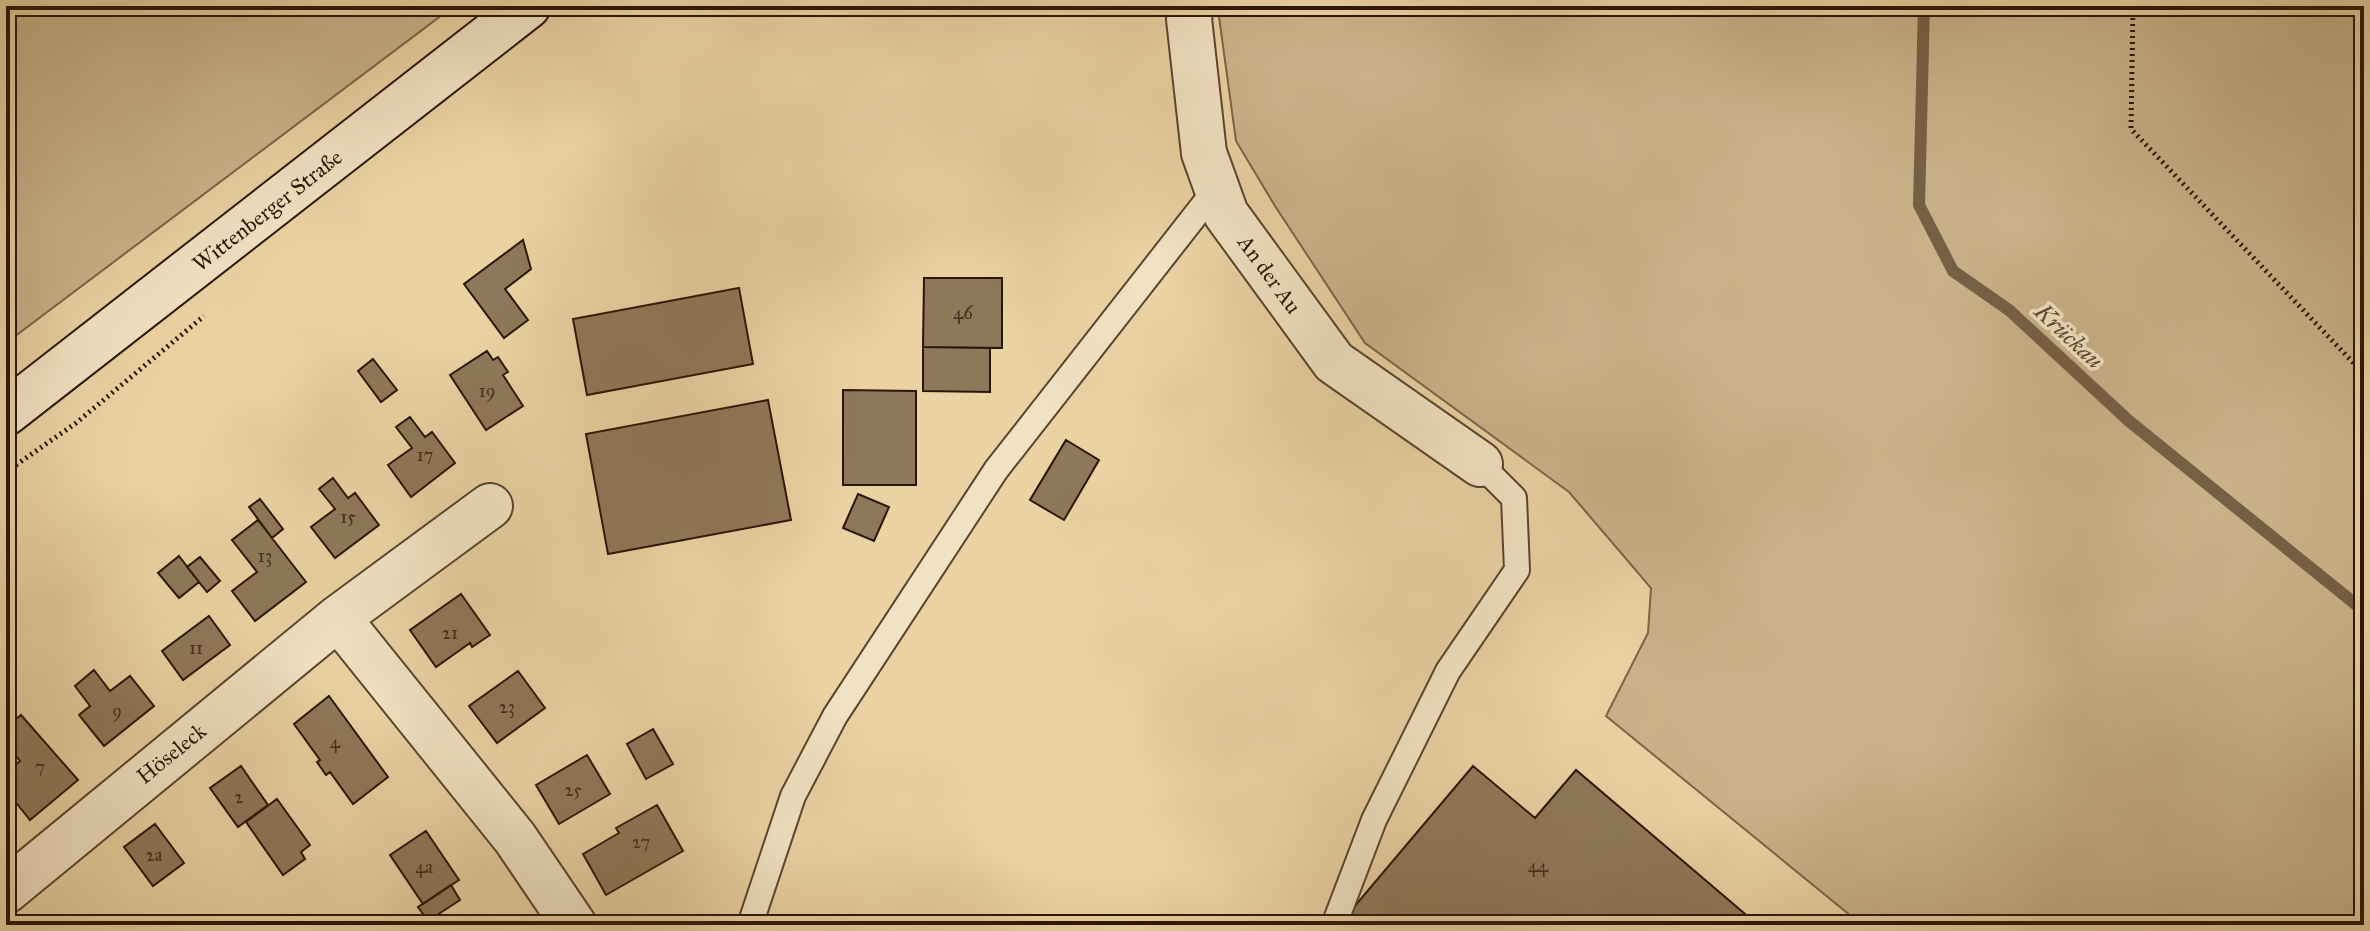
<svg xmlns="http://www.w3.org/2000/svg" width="2370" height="931" font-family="'IM FELL Great Primer',serif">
<rect width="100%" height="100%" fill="#ead2a3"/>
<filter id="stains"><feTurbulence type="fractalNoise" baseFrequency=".0025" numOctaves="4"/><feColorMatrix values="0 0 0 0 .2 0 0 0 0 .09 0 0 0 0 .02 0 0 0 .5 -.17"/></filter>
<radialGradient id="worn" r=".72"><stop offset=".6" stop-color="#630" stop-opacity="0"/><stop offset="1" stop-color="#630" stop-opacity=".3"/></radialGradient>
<path fill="#c9b289" stroke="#7a6448" stroke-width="2" d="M6 6H454L6 343Z
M1220 6H2364V925H1862L1606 716 1648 633 1651 588 1569 492 1365 343 1275 206 1236 141 1219 17Z"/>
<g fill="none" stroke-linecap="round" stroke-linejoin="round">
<path stroke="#766045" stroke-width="12" d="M1924 6 1919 205 1953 271 2009 310 2129 421 2364 611"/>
</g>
<path fill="#8e7859" stroke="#2a1608" stroke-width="2" d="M523 240 531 269 505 289 528 320 504 338 464 284Z
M924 278H1002V348L923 347Z
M739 288 753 364 587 395 573 319Z
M923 347 990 348V392L923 391Z
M487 351 493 360 498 357 508 372 503 375 523 406 486 430 450 375Z
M373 359 397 390 381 402 358 371Z
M843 390 916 391V485H843Z
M768 400 791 520 608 554 586 434Z
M410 417 425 437 432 432 455 463 411 497 388 465 412 448 396 427Z
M1066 440 1099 460 1064 520 1030 500Z
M333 478 348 498 355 493 379 525 335 558 311 527 335 509 319 489Z
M858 494 889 507 874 541 843 528Z
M260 499 283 529 272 538 249 507Z
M258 520 306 582 255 621 232 591 257 572 232 540Z
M179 556 199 582 179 598 158 573Z
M200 557 220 581 207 592 187 567Z
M461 594 490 635 472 647 470 643 436 667 410 630Z
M209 616 230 645 183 680 162 651Z
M94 670 110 691 130 676 154 706 104 746 79 715 90 706 75 686Z
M518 671 545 708 497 743 469 706Z
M329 696 388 777 353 804 330 772 326 775 317 762 320 760 294 724Z
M21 715 78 780 30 820 6 790V773L20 761 6 743V727Z
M653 729 673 764 646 779 627 744Z
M587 755 610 794 559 824 536 785Z
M241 766 268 805 238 827 210 788Z
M1473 766 1535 818 1576 770 1758 925H1363L1349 913Z
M277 799 310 845 301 852 305 859 283 875 246 822Z
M657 805 683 851 606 895 583 854 619 833 616 828Z
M155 824 184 863 153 886 124 847Z
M426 831 459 880 423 904 390 855Z
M451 885 460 900 428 921 418 907Z"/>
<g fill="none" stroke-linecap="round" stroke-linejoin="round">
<g stroke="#5a452f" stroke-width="28">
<path id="lane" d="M750 925 793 796 835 716 996 470 1216 189
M1334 925 1374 820 1448 671 1517 570 1514 498 1480 464"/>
</g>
<g stroke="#5a452f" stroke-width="48">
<path id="street" d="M1191 6 1189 19 1204 153 1226 214 1334 362 1480 464
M338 618 515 838 574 925
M6 891 338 618 490 506"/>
</g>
<g stroke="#2a1608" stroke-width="48">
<path id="secondary" d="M6 413 528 6"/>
</g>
<path stroke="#2a1608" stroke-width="5" stroke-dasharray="2 4" stroke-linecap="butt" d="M2133 6 2131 129 2364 374
M6 472 76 423 204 316"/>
<use href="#lane" stroke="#f1e2c3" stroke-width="24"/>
<use href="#street" stroke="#f1e2c3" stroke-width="44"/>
<use href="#secondary" stroke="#f1e2c3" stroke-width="44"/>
</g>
<g text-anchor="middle" stroke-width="7" stroke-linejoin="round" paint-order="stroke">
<g font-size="18" fill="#432e1c">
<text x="963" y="319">46</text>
<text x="487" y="397">19</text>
<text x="425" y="461">17</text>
<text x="348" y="523">15</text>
<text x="265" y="562">13</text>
<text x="450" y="639">21</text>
<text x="196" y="654">11</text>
<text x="507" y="713">23</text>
<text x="117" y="717">9</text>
<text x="335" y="748">4</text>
<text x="40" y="773">7</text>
<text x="573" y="796">25</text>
<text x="239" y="803">2</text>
<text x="641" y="848">27</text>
<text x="154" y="861">2a</text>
<text x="1538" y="872">44</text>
<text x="424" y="873">4a</text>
</g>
<g font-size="22" fill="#2a1608" stroke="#f1e2c3">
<text transform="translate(267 210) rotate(-38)" y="8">Wittenberger Straße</text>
<text transform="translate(1270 274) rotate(54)" y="8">An der Au</text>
<text transform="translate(171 753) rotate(-39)" y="8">Höseleck</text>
</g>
<g font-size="24" font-style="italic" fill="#5d4831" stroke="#f1e2c3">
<text transform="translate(2069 336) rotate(43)" y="8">Krückau</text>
</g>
</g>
<rect width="2370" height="931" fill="none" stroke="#ead2a3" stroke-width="32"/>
<rect x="8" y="8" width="2354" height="915" fill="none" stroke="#2a1608" stroke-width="4"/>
<rect x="16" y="16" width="2338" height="899" fill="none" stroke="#2a1608" stroke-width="2"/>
<rect width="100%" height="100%" filter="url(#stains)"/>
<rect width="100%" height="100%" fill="url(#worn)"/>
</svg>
